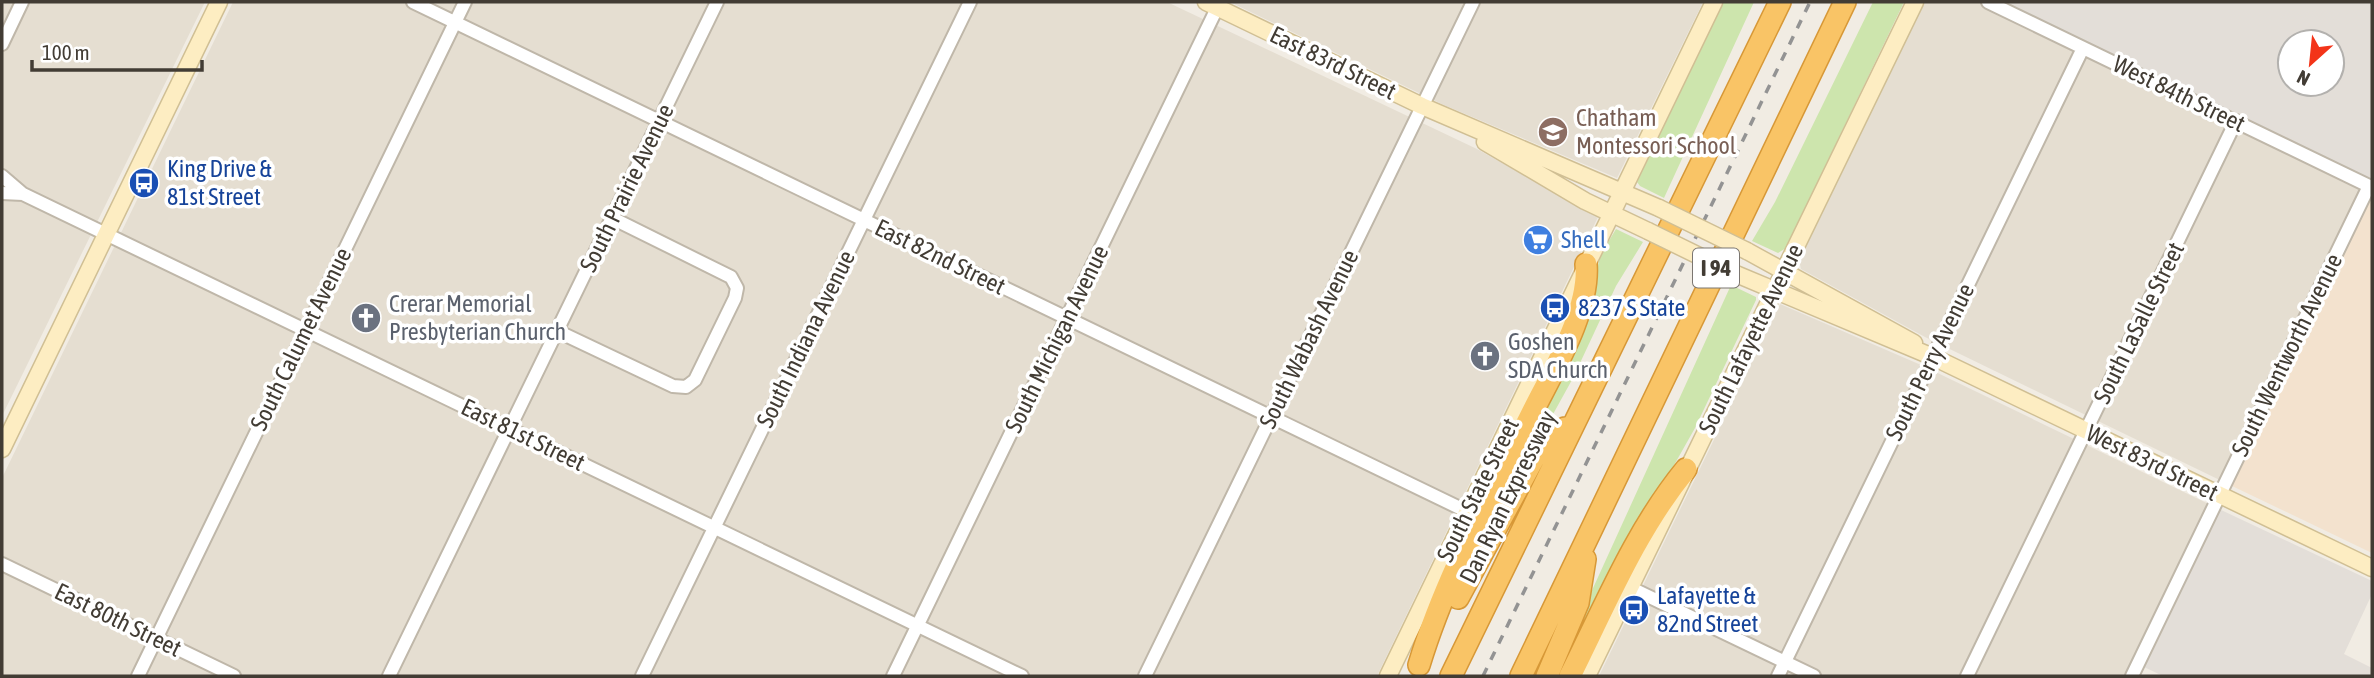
<svg xmlns="http://www.w3.org/2000/svg" width="2374" height="678" font-family="'Asap Condensed',sans-serif">
<rect width="100%" height="100%" fill="#f1ece3"/>
<path fill="#e5ded1" d="M2 2H205L2 416Z
M233 2H1167L1477 149 1598 217 1377 676H2V478Z
M1230 2H1703L1617 178 1444 105Z
M1923 2H1980L2372 191 2230 485 1925 337 1801 269 1799 260Z
M1780 304 1921 365 2219 509 2139 676H1599Z"/>
<path fill="#f3e2ce" d="M2372 192V553L2230 485Z"/>
<path fill="#e3ded8" fill-rule="evenodd" d="M1980 2H2372V191ZM2290 42H2332V84H2290Z
M2219 509 2372 581V594L2344 654 2372 668V676H2163L2144 667Z"/>
<path fill="#cde5ad" d="M1723 2H1754L1664 198 1640 186 1637 182Z
M1873 2H1904L1786 248 1778 253 1752 241 1775 202Z
M1616 229 1643 242 1616 286 1573 378 1471 563 1590 294 1601 254Z
M1731 285 1756 297V300L1695 428 1608 582 1562 676H1553Z"/>
<g fill="none" stroke-linecap="round" stroke-linejoin="round">
<g stroke="#bfb7a9" stroke-width="16">
<path id="street" d="M413 2 1468 512
M1988 2 2369 186 2132 676
M2 44 22 2
M2 176 23 194 1022 676
M2 193 23 194
M557 331 673 386 686 387 695 380 735 298 737 288 731 277 612 218
M2 564 234 676
M1631 588 1814 676
M138 676 465 2
M389 676 717 2
M642 676 970 2
M893 676 1220 2
M1145 676 1473 2
M1778 676 2083 48
M1967 676 2236 121"/>
</g>
<g stroke="#d0bf94" stroke-width="19">
<path id="secondary" d="M1206 2 1422 106 1659 208
M1485 142 1585 201 1648 231
M1747 251 1914 343
M1736 274 1933 357 2372 568
M2 449 219 2
M1388 676 1714 2
M1587 676 1915 2"/>
</g>
<g stroke="#d79837" stroke-width="24">
<path id="highway" d="M1458 598 1534 458 1565 428
M1419 665C1445 579 1490 498 1530 417 1551 374 1590 312 1586 264
M1451 676 1780 2
M1521 676 1845 2
M1547 676 1578 603 1585 559
M1570 676C1605 606 1636 530 1686 469"/>
</g>
<use href="#street" stroke="#fff" stroke-width="12"/>
<use href="#secondary" stroke="#fdedc2" stroke-width="16"/>
<use href="#highway" stroke="#f9c466" stroke-width="21"/>
<path stroke="#939393" stroke-width="3.5" stroke-dasharray="9 9" stroke-linecap="butt" d="M1483 676 1810 2"/>
<g stroke="#d0bf94" stroke-width="19" stroke-linecap="butt">
<path id="secondary-bridge" d="M1659 208 1747 251
M1648 231 1736 274"/>
</g>
<use href="#secondary-bridge" stroke="#fdedc2" stroke-width="16"/>
</g>
<defs>
<g id="school-disc" transform="scale(1.575)"><circle r="9.5" fill="#8d6e63" stroke="#fff"/><path d="M0-5L7-2L0 1L-7-2ZM-4 1L0 2.5L4 1V4Q0 6-4 4Z" fill="#fff"/></g>
<g id="bus-disc" transform="scale(1.575)"><circle r="9.5" fill="#1a4fb4" stroke="#fff"/><path d="M-5-6H5V4H4V6H2V4H-2V6H-4V4H-5ZM-3.5-4V0h7V-4ZM-3.5 1.2v1.5H-2V1.2ZM2 1.2v1.5H3.5V1.2Z" fill="#fff"/></g>
<g id="supermarket-disc" transform="scale(1.575)"><circle r="9.5" fill="#3f7fe0" stroke="#fff"/><path d="M-6-5.5h2.5l.6 2H6L4.5 2H-2.5L-4.4-4H-6ZM-1.5 3.2a1.3 1.3 0 1 0 .1 0ZM3 3.2a1.3 1.3 0 1 0 .1 0Z" fill="#fff"/></g>
<g id="church-disc" transform="scale(1.575)"><circle r="9.5" fill="#6b7280" stroke="#fff"/><path d="M-1.2-6h2.4v3.5h3.3v2.4h-3.3V6h-2.4V-.1h-3.3v-2.4h3.3Z" fill="#fff"/></g>
</defs>
<g fill-rule="evenodd">
<use href="#school-disc" x="1553" y="132"/>
<use href="#bus-disc" x="144" y="183"/>
<use href="#supermarket-disc" x="1538" y="240"/>
<use href="#bus-disc" x="1555" y="308"/>
<use href="#church-disc" x="366" y="318"/>
<use href="#church-disc" x="1485" y="356"/>
<use href="#bus-disc" x="1634" y="610"/>
</g>
<g text-anchor="middle" stroke-width="7" stroke-linejoin="round" paint-order="stroke">
<rect fill="#fff" stroke="#7b7671" stroke-width="2" x="1693" y="248.5" width="46" height="39" rx="5"/>
<g font-size="23" font-weight="bold" fill="#423c34">
<text x="1716" y="276">I 94</text>
</g>
<g font-size="24" fill="#423c34" stroke="#fff">
<text transform="translate(1333 63) rotate(26)" y="8">East 83rd Street</text>
<text transform="translate(2179 94) rotate(26)" y="8">West 84th Street</text>
<text transform="translate(627 188) rotate(-64)" y="8">South Prairie Avenue</text>
<text transform="translate(940 257) rotate(26)" y="8">East 82nd Street</text>
<text transform="translate(2139 323) rotate(-64)" y="8">South LaSalle Street</text>
<text transform="translate(301 339) rotate(-64)" y="8">South Calumet Avenue</text>
<text transform="translate(806 339) rotate(-64)" y="8">South Indiana Avenue</text>
<text transform="translate(1057 339) rotate(-64)" y="8">South Michigan Avenue</text>
<text transform="translate(1309 339) rotate(-64)" y="8">South Wabash Avenue</text>
<text transform="translate(1751 339) rotate(-64)" y="8">South Lafayette Avenue</text>
<text transform="translate(2287 355) rotate(-64)" y="8">South Wentworth Avenue</text>
<text transform="translate(1930 362) rotate(-64)" y="8">South Perry Avenue</text>
<text transform="translate(523 435) rotate(26)" y="8">East 81st Street</text>
<text transform="translate(2152 463) rotate(26)" y="8">West 83rd Street</text>
<text transform="translate(1478 490) rotate(-64)" y="8">South State Street</text>
<text transform="translate(1508 497) rotate(-64)" y="8">Dan Ryan Expressway</text>
<text transform="translate(118 620) rotate(26)" y="8">East 80th Street</text>
</g>
<g font-size="24" fill="#785e54" stroke="#fff" text-anchor="start">
<text x="1576" y="126">Chatham<tspan x="1576" dy="28">Montessori School</tspan></text>
</g>
<g font-size="24" fill="#164399" stroke="#fff" text-anchor="start">
<text x="167" y="177">King Drive &amp;<tspan x="167" dy="28">81st Street</tspan></text>
<text x="1578" y="316">8237 S State</text>
<text x="1657" y="604">Lafayette &amp;<tspan x="1657" dy="28">82nd Street</tspan></text>
</g>
<g font-size="24" fill="#366cbe" stroke="#fff" text-anchor="start">
<text x="1561" y="248">Shell</text>
</g>
<g font-size="24" fill="#5b616d" stroke="#fff" text-anchor="start">
<text x="389" y="312">Crerar Memorial<tspan x="389" dy="28">Presbyterian Church</tspan></text>
<text x="1508" y="350">Goshen<tspan x="1508" dy="28">SDA Church</tspan></text>
</g>
</g>
<rect width="2374" height="678" fill="none" stroke="#423c34" stroke-width="7"/>
<g transform="translate(2311 63) rotate(207)"><circle r="33" fill="#ffffff" stroke="#b3b1ae" stroke-width="2"/>
<path d="M0-5L12 26L0 18L-12 26Z" fill="#f33419"/>
<text y="-10" font-size="19" font-weight="bold" text-anchor="middle" fill="#423c34">N</text>
</g>
<path d="M32 60v10h170v-10" fill="none" stroke="#423c34" stroke-width="3.5"/>
<text x="42" y="60" font-size="21" fill="#423c34" stroke="#ffffff" stroke-width="5" paint-order="stroke">100 m</text>
</svg>
